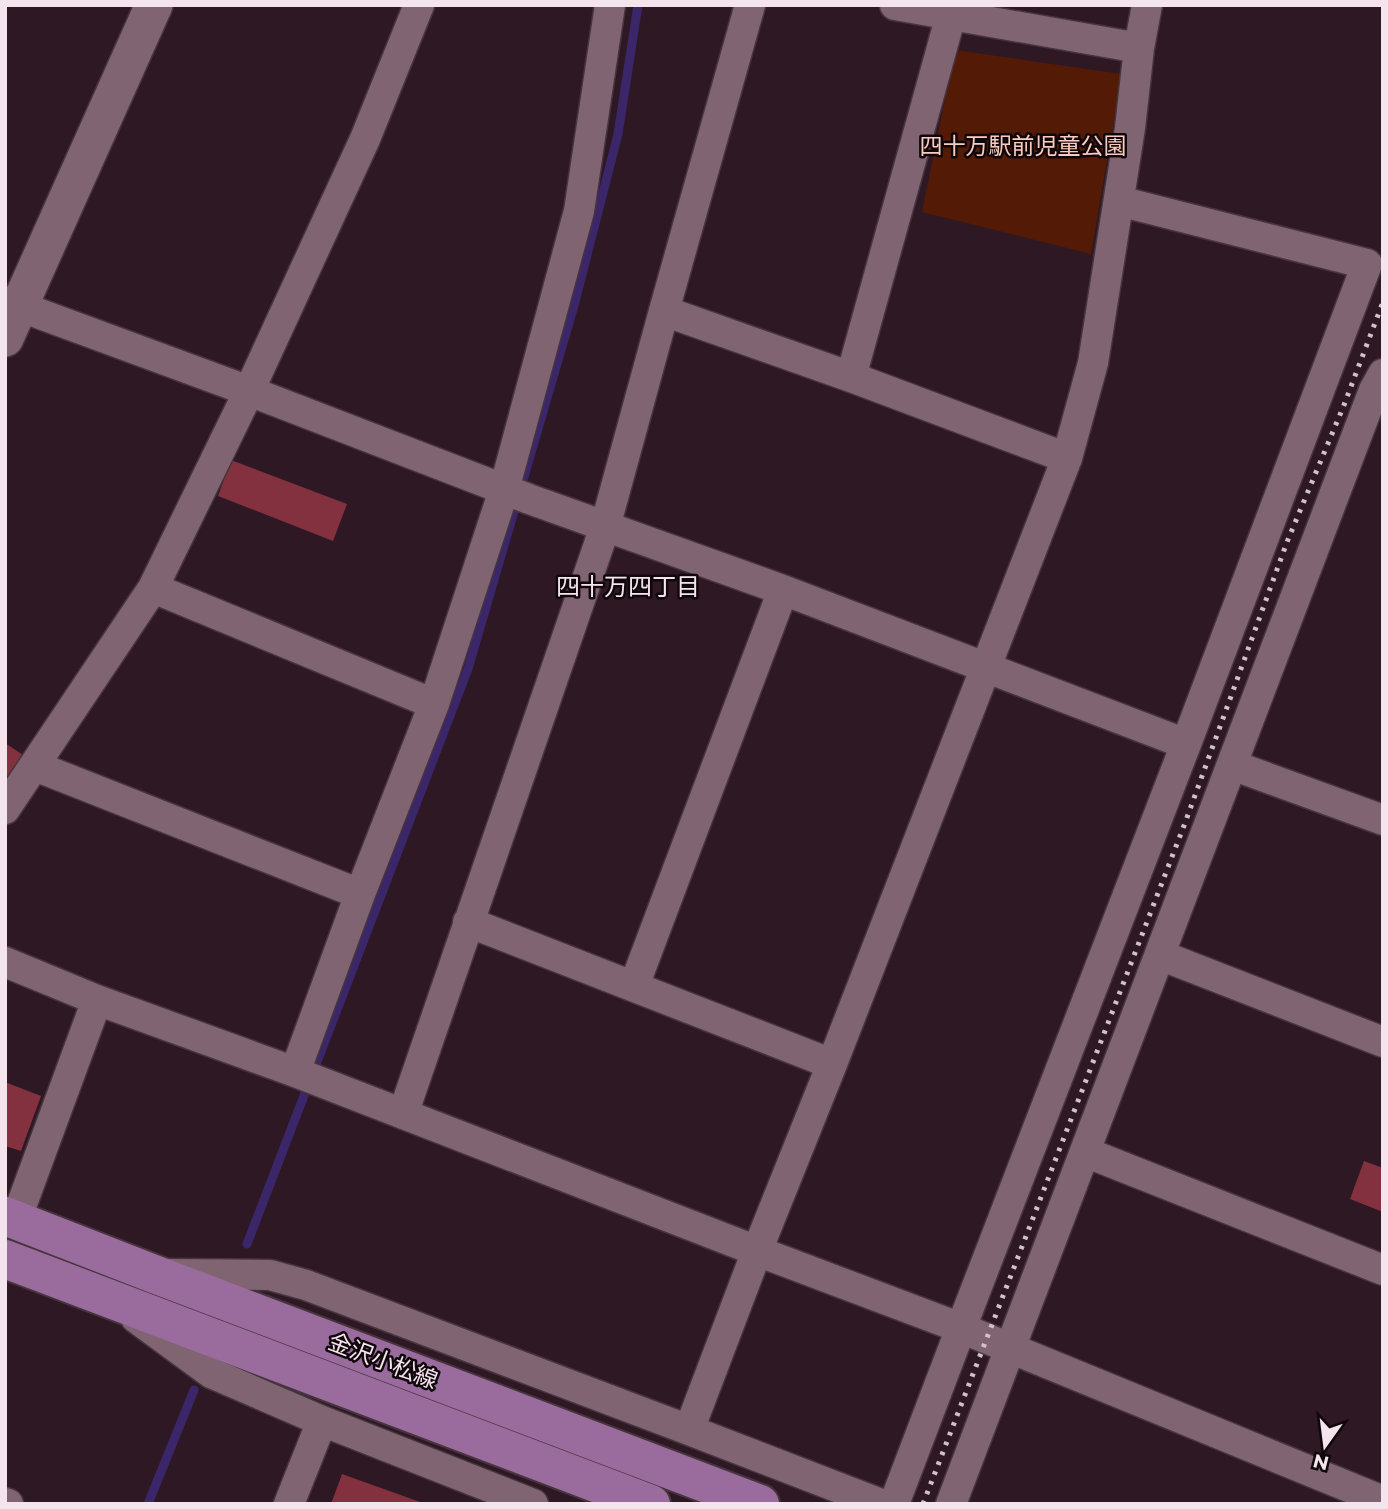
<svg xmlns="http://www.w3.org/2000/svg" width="1388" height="1509" font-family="Montserrat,'Noto Sans JP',sans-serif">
<rect width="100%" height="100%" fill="#2e1824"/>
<path fill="#531a05" d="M955 50 1122 74 1091 254 922 212Z"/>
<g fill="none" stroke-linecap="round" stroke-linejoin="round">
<path stroke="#3b266a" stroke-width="9" d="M247 1244 468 669 575 302 618 134 638 5
M148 1504 194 1390"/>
</g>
<path fill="#83303f" d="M231 460 347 504 333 541 218 496Z
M5 743 44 769 5 827Z
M5 1082 41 1096 21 1151 5 1146Z
M1364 1161 1383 1168V1212L1350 1199Z
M342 1474 423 1503V1504H331Z"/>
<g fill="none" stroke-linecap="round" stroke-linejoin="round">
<g stroke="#46353e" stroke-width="33">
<path id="minor" d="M895 5 1139 48 1147 5
M5 301 249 391 529 499 783 590 1186 744
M664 311 851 377 1067 458
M851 377 951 15
M153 588 434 704
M1232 765 1383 820
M35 766 360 894
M5 809 153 588 249 391 365 139 419 5
M468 922 832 1064
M1160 955 1383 1042
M5 962 97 1000 295 1072 757 1251 961 1328 1186 744 1367 264 1119 201
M634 986 783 590
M295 1072 360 894 434 704 504 490 579 211 610 5
M403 1114 605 527 664 311 750 5
M1085 1152 1383 1270
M16 1220 97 1000
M171 1274 270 1275 306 1285 689 1430
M136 1318 211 1373 322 1421 289 1504
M322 1421 533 1504
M5 1503 8 1504
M881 1504 689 1430 757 1251 832 1064 1067 458 1093 363 1130 128 1139 48
M894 1504 961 1328 1383 1501
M951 1504 1374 390 1383 374"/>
</g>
<g stroke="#46353e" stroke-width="40">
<path id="tertiary" d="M5 338 154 5"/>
</g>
<g stroke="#46353e" stroke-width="42">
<path id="primary" d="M5 1216 154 1274 760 1504
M5 1259 651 1504"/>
</g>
<use href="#minor" stroke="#806472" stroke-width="30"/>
<use href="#tertiary" stroke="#806472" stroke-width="37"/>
<use href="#primary" stroke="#9a6b9d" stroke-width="38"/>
<path stroke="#d2c1ca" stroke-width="5" stroke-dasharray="3.5 7" stroke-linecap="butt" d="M923 1504 1185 823 1287 542 1344 405 1383 302"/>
</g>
<g text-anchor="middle" stroke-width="5" stroke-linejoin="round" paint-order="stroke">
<g font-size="23" fill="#fbccbd" stroke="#10070c">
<text x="1023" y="154">四十万駅前児童公園</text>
</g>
<g font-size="23" fill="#f4e4ec" stroke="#10070c">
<text transform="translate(383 1361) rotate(21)" y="8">金沢小松線</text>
</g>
<g font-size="24" fill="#f4e4ec" stroke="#10070c">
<text x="628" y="595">四十万四丁目</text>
</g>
</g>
<rect width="1388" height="1509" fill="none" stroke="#f4e4ec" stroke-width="14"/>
<g transform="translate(1325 1446) rotate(194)" stroke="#10070c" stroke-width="5" paint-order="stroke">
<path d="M0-5L12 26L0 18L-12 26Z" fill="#f4e4ec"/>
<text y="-10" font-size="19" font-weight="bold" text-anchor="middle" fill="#f4e4ec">N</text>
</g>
</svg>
